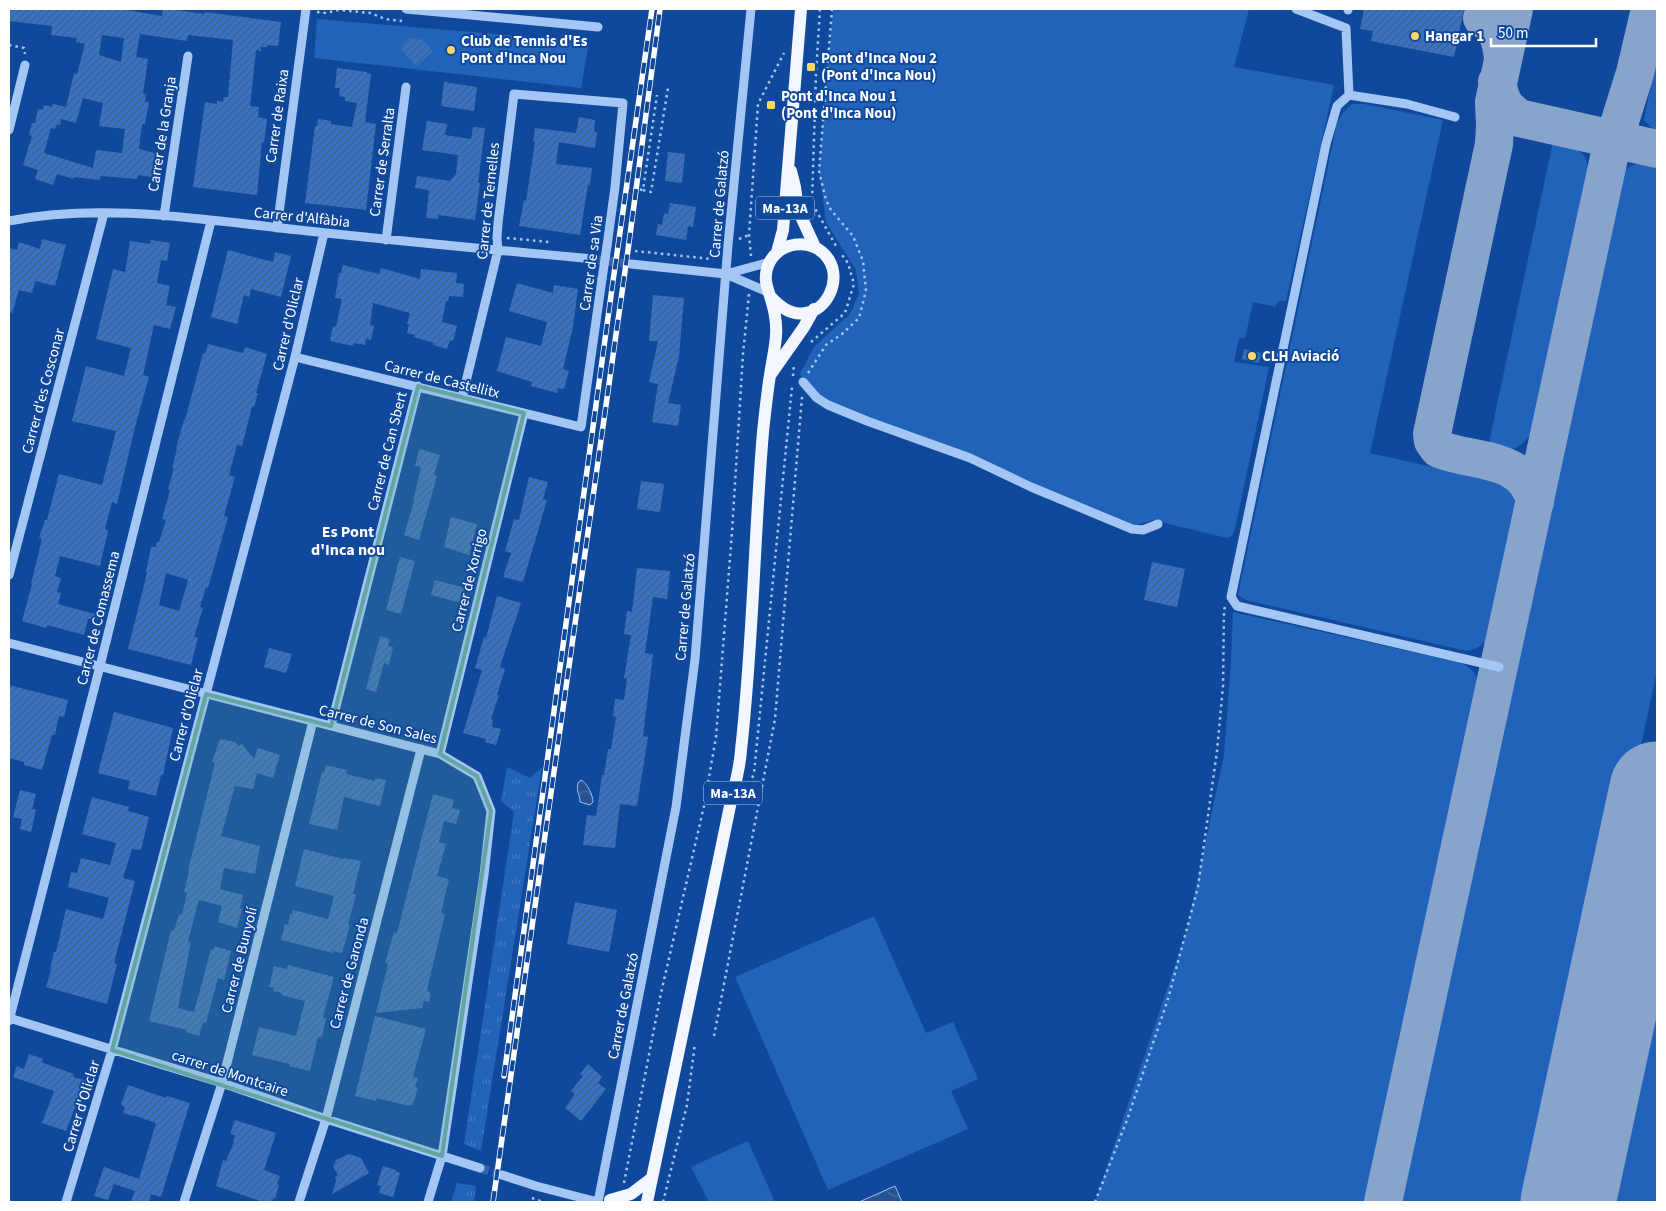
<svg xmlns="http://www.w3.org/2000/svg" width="1666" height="1211" font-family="'Source Sans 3',sans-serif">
<defs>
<pattern id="park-tufts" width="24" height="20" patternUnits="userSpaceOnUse" patternTransform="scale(1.25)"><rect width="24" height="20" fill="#2263ba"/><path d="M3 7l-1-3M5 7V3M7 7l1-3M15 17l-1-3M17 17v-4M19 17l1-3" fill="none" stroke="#437ac4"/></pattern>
<pattern id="water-waves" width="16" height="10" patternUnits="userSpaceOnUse" patternTransform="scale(1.25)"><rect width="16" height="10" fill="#27528f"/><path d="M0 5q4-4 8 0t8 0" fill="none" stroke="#476ca0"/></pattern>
<pattern id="building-hatch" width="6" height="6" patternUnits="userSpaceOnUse" patternTransform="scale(1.25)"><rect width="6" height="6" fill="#3873c3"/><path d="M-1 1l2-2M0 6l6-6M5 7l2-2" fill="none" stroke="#426088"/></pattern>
</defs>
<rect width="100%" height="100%" fill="#10499b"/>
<path fill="#2263ba" d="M833 9H1249L1234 67 1334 85 1286 301H1279L1275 307 1253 302 1245 338H1239L1234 362 1269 367 1235 529 1232 536 1227 538 1153 520 1133 526 817 398 800 374 814 347 850 314 859 294 856 270 826 222 819 171Z
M317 19 589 42 581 88 314 58Z
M1657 54V133L1644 120Z
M1352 104H1364L1443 120 1370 453 1495 481C1509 488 1513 495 1518 510L1491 634C1484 643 1479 649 1467 651L1246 600 1238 595 1337 123 1343 113Z
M1556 140C1591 153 1590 159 1586 194L1536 427C1520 449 1515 453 1488 447L1553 142Z
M1651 161 1657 162V671L1543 1202H1394L1611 190C1622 169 1627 165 1651 161Z
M1233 612 1462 663C1476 672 1477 675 1480 691L1368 1202H1095L1187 930 1224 755 1231 662Z
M1657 913V1202H1594L1657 916Z
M874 916 926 1033 953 1022 978 1079 951 1091 968 1129 828 1190 735 977Z
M748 1141 775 1202H709L691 1167Z"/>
<path fill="url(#park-tufts)" d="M507 767 530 778 542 767 481 1151 464 1144 514 812 501 801Z
M457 1183 476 1186 474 1202H451Z"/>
<path fill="url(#water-waves)" stroke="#95c1f8" d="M581 780C587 783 593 795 593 802L590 805 580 802C580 794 576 792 578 783Z
M895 1186 902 1202H859Z"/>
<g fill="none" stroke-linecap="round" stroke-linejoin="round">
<path stroke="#88a4cd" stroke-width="38" d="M1514 9 1494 102 1495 125 1494 144 1432 434 1433 441 1439 449C1473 463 1525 455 1535 502
M1482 18C1498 27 1501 41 1503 58
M1497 82C1501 101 1503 107 1519 118L1657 149
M1383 1202 1610 153 1635 73 1650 9"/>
<path stroke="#88a4cd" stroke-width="95" d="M1568 1202 1657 789"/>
</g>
<path fill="url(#building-hatch)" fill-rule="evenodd" d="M9 9H120L162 16 163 9H169L204 14 205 12 281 22 278 46 267 45V47H261V51L256 50 250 106 259 107 258 117 267 119 264 143 262 142 257 195 193 187 205 102 217 104V101L223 102 224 97H228L233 40 188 35 187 41 140 34 136 57 148 59 143 94H146L145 102H149L145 124H142L139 149 155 153 152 177 138 175 137 179 101 176 100 180 74 177 73 179 57 174 53 185 35 179 38 170 23 165 32 136 29 135 32 123H35L38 109 43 110 44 105 52 107 53 104 66 107 74 73 77 74 85 44 76 42 77 38 51 35 52 26 9 21ZM102 35 124 38 121 62 99 55ZM83 98 103 103 99 126 125 129 122 153 96 150 93 168 44 153 51 128 55 129 57 124 60 125 61 119 76 123Z
M1364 9H1464L1454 57 1371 41 1373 31 1360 29Z
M410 38 423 40 433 51 416 66 400 48Z
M337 68 367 72V73L371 74 365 122 376 124 366 210 305 203 315 126H317L318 119 331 121V124L352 127 357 103 345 101V97L339 96 340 88H335Z
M444 82 477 87 474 111 441 106Z
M579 117 595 120 594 132H597L595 148 559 142 556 164 592 168 590 185H588L580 235 519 226 524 200 526 201 535 142H533L535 128 576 133Z
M427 121 447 124 445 135 471 139 473 127 485 128 478 183H480L475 220 438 215V219L426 218 429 190 415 188 417 176 450 181 456 174 458 155 422 150Z
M668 152 685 154 682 183 665 181Z
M670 203 696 207 693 227 688 226 686 240 656 235 658 224 662 225 664 213 668 214Z
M42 239 66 245 55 286 35 281 32 293 19 290 12 313 9 312V248L17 250 19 242 40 249Z
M151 240 170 243 167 261 161 260 157 283 170 286 166 305 176 307 170 329 154 325 143 375 149 377 135 427 117 504 112 502 105 529 108 531 100 566 60 556 55 576 61 578 57 592 61 593 58 604 98 615 97 619H88L84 635 47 625 46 628 22 621 32 584H31L42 539 39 538 45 520H47L59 474 102 485 116 431 72 421 86 366 124 376 131 348 96 339 113 269 125 272 130 241 150 244Z
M228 250 273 262 275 252 291 256 281 297 251 289 249 297 244 295 237 324 211 317Z
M343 265 379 274 381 268 420 279 421 269 457 273 456 283 464 284 463 297 449 296 448 301H446L442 322 457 326 453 341 450 340 447 349 433 345 434 343 414 337 415 335 407 333 409 324H407L410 313 373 303 370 325 374 326 371 340 366 339 365 345 354 343 353 346 330 341 333 326 336 327 342 299 335 298 339 273H341Z
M517 283 553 293 554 285 578 289 573 327 563 369 569 371 564 389 558 388 557 393 531 386 532 382 497 371 506 337 541 346 547 322 509 311Z
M653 295 684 298 679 356 668 403 681 405 678 426 652 422 658 384 649 382 658 341H649Z
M208 344 243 353 245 347 267 354 256 393H258L254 407H252L242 446 237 445 229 475 235 477 224 516 228 517 208 588 206 587 200 607 203 608 194 637 198 638 191 665 128 649 147 573 146 572 151 547H156L157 542H159L166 520 162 519 170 490 168 489 174 468H172L177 449 176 448 184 420H185L203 353 205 354ZM166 573 188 580 179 611 159 605Z
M1244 349 1261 353 1259 363 1242 359Z
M419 449 440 455 434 475 437 476 419 540 404 535 414 501H413L421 467 415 466Z
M529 477 548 482 543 499 547 500 523 582 503 577 511 553 505 551 514 519 519 520Z
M641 481 664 484 660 512 637 509Z
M451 517 477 524 469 555 444 547Z
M400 557 415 561 401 614 386 610Z
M1152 562 1185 569 1177 607 1144 600Z
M637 568 670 571 667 599 653 597 645 653 653 654 643 736 648 737 637 806 620 804 615 848 583 845 587 815 596 816 602 775H604L608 749H611L616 717 613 716 615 699 624 700 627 679 624 678 631 635 624 634 627 611 632 612Z
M435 580 465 588 461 603 431 595Z
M497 596 521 603 500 667 505 669 497 695H499L491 719 493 720 492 727 501 729 496 745 485 742 486 739 463 733 482 670 475 668 484 637 486 638Z
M380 636 390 639 388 646 393 647 389 665 384 663 376 692 366 689Z
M269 648 292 654 286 673 264 667Z
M9 685 68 700 64 717 59 716 55 735H52L42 770 24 765V762L9 758Z
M114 712 173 728 163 775H161L156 796 128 789 130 781 98 773Z
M220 739 235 742 238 746 242 744 254 759 258 748 280 755 273 778 257 773 253 789 235 786 221 836 260 846 255 874 224 868 220 889 243 895 240 908 242 909 237 928 218 922 222 906 199 900 197 906 188 942H191L178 1008 194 1012 211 949 214 950V946L231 951 224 980 218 978 206 1023 203 1022 199 1036 186 1032 187 1030 149 1021 171 930 174 931 179 914 182 915 187 893 184 892 189 871 188 870 215 763 212 762Z
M326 765 347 770 346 774 375 781V778L386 780 380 806 344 797 337 830 309 824 322 772H324Z
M20 790 36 794 32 809 36 810 31 832 20 829 22 819 13 817Z
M433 794 454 800 452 808 460 810 456 824 444 821 439 842 446 844 437 876 449 879 441 913 445 914 427 990 431 994 429 1002 424 1001 422 1008 376 1013 388 964 385 963 394 932 397 933Z
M92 797 129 807 128 811 149 817 141 850 132 849 123 878 135 881 114 963 117 964 107 1004 46 987 51 970H50L54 952H56L66 909 103 919 109 898 68 887 71 872 77 873 81 858 110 865 116 843 82 834Z
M304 849 343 859 344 858 361 861 353 894 356 895 348 925H350L342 953 333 951V953L281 940 285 924 288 925 290 914H292L293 910 328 919 334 896 295 886Z
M575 902 617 910 609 952 567 944Z
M288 965 334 977 323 1017 326 1018 322 1037H318L310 1071 289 1066 290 1064 252 1055 259 1027 296 1036 305 1001 281 995 282 993 273 991 274 988 269 987 274 966 287 969Z
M375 1016 426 1029 413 1077 418 1078 415 1087 418 1088 413 1105H410V1106L376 1098V1101L355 1096Z
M29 1054 43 1059 42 1062 43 1063 74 1074 73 1077 87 1081 81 1098 79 1097 66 1131 42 1123 54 1091 13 1077 17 1066 24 1069Z
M588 1064 602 1077 598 1083 606 1089 581 1121 565 1108 575 1094 571 1091 583 1076 580 1074Z
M128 1085 166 1098 167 1096 190 1103 161 1197 151 1194 149 1202H131L135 1191 114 1184 108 1200 94 1196 104 1167 139 1179 156 1123 133 1115V1116L123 1113 125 1108 121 1104Z
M235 1120 276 1133 264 1170 280 1176 277 1184 279 1185 275 1199 273 1198 272 1202H263L216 1186 223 1160 226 1161 234 1142 233 1141 235 1135 230 1134Z
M349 1154 361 1158 369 1173 332 1194 336 1181 335 1177 338 1175 333 1167 336 1160Z
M383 1166 396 1170V1171L400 1173 393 1197 379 1193 381 1186 377 1185Z"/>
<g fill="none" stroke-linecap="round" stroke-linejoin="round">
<path stroke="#3464aa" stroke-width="9" stroke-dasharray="9 4.5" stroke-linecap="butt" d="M593 259 631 264
M480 1168 502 1175"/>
<path stroke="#a3c6f5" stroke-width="2.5" stroke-dasharray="2.5 4" stroke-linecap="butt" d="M820 9 816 73 812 203 836 246
M317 12 326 13 339 10 371 13 385 19 402 21
M9 45 24 48 25 54
M627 188 643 190 657 95
M643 190 651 192 668 88
M507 238 549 242
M739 239 749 235
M635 251 712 259 716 255
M751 256 749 235 758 104 784 53
M811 342 845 313 854 284 848 263 842 255
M808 373 826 345 842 334 859 318 866 291 863 261 853 236 831 210 826 200 819 171 832 9
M793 376 794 364
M750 784 754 773 792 387
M714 1036 775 719 802 397
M624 1183 661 993 704 806 716 737 732 532 743 354 749 294
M532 1198 543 1202
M663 1202 687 1105 695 1043
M1095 1202 1127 1120 1168 999 1198 887 1217 751 1223 686 1224 610 1225 607"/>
<path stroke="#a3c6f5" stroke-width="9" d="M406 9 598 27
M1296 9 1346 28 1349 95
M1348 10V9
M1455 117 1407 104 1349 95 1337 106 1326 144 1231 597 1237 606 1499 667
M9 130 25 65
M164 216 188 56
M9 221C104 202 204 220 299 230 397 241 495 250 593 259
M277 228 306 9
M386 240 406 87
M631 264 726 274 768 292
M726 274 770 262
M295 357 581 427 602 279
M803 382 817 398 828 405 867 421 970 458 1031 487 1132 529 1143 530 1158 524
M462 398 498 250 497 238 498 223 514 94 623 103 615 187 607 246
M9 575 104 213
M9 643 440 754 477 776 491 811 484 875 442 1156 428 1202
M331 726 418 386
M440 754 524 413
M9 1018 222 1083 326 1119 480 1168
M9 1021 100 666 211 221
M502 1175 536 1186 598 1202 676 807 695 659 728 245 751 9
M66 1202 112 1050 295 357 324 233
M184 1202 222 1083 313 721
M299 1202 326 1119 421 749"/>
<path stroke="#f1f6ff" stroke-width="12" d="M791 171 795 187 798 210 815 247
M777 252 783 230 801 9
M771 374 804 327 814 309
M610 1200 631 1194 652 1178
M647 1202C668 1104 688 1005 709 907 716 873 723 840 730 806 734 788 740 769 741 750 753 645 754 538 763 432 765 413 767 394 770 375 772 362 775 349 776 336 777 323 774 308 770 296 767 287 764 279 767 269 774 241 814 235 829 260 841 280 828 310 805 313 791 316 778 305 770 296"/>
<g stroke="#fff" stroke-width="5.5">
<path id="rail" d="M504 1076 613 281 652 9
M493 1202 628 250 660 9"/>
</g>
<use href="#rail" stroke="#10499b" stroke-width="4" stroke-dasharray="11" stroke-linecap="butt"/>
<path stroke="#a3c6f5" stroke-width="9" d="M602 279 607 246"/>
</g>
<path fill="#63a6a1" fill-opacity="0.2" stroke="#63a6a1" stroke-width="4" stroke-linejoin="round" d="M418 386 524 413 440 754 477 776 491 811 442 1156 112 1050 206 694 331 726Z"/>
<g fill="#ffd767" stroke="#10499b" stroke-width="2">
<circle cx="1415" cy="36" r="5"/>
<circle cx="451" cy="50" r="5"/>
<rect x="806" y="62" width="10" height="10" rx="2.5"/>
<rect x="766" y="100" width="10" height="10" rx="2.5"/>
<circle cx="1252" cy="356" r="5"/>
</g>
<g text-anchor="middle" stroke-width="4" stroke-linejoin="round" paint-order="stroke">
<g fill="#10499b" stroke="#b7c8e1" stroke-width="1">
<rect x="756" y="196.5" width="58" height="23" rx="4"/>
<rect x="704" y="781.5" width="58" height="23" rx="4"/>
</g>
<g font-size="14" font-weight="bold" fill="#fff">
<text x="785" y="213">Ma-13A</text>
<text x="733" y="798">Ma-13A</text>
</g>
<g font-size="15" font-weight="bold" fill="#fff" stroke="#10499b" text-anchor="start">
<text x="1425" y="41">Hangar 1</text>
<text x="461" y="46">Club de Tennis d'Es<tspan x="461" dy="17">Pont d'Inca Nou</tspan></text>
<text x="821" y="63">Pont d'Inca Nou 2<tspan x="821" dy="17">(Pont d'Inca Nou)</tspan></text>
<text x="781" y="101">Pont d'Inca Nou 1<tspan x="781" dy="17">(Pont d'Inca Nou)</tspan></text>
<text x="1262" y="361">CLH Aviació</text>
</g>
<g font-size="15" fill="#fff" stroke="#10499b">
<text transform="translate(277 116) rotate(-82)" y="5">Carrer de Raixa</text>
<text transform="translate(162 134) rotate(-81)" y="5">Carrer de la Granja</text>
<text transform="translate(382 162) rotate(-82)" y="5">Carrer de Serralta</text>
<text transform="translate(488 201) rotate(-84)" y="5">Carrer de Ternelles</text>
<text transform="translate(719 204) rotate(-85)" y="5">Carrer de Galatzó</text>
<text transform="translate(302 217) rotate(6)" y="5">Carrer d'Alfàbia</text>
<text transform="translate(591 263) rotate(-82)" y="5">Carrer de sa Via</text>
<text transform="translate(288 324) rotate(-77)" y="5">Carrer d'Oliclar</text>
<text transform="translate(442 379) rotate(14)" y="5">Carrer de Castellitx</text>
<text transform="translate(43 391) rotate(-75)" y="5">Carrer d'es Cosconar</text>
<text transform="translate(387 451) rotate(-76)" y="5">Carrer de Can Sbert</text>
<text transform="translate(469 580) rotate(-76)" y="5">Carrer de Xorrigo</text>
<text transform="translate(685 607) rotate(-85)" y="5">Carrer de Galatzó</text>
<text transform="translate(98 618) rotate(-76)" y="5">Carrer de Comassema</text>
<text transform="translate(186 715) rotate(-75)" y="5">Carrer d'Oliclar</text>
<text transform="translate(378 724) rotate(14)" y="5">Carrer de Son Sales</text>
<text transform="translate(239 960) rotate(-76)" y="5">Carrer de Bunyolí</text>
<text transform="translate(349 973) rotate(-75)" y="5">Carrer de Garonda</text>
<text transform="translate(623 1006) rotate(-79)" y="5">Carrer de Galatzó</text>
<text transform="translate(230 1073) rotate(18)" y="5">carrer de Montcaire</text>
<text transform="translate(81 1106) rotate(-73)" y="5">Carrer d'Oliclar</text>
</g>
<g font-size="16" font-weight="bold" fill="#fff" stroke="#10499b">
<text x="348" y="537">Es Pont<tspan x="348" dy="18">d'Inca nou</tspan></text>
</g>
</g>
<rect width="1666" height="1211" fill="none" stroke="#ffffff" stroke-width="20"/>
<path d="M1491 38v8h105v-8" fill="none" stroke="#ffffff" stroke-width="2.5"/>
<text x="1498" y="38" font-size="15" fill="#ffffff" stroke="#10499b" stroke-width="4" paint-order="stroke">50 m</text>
</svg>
